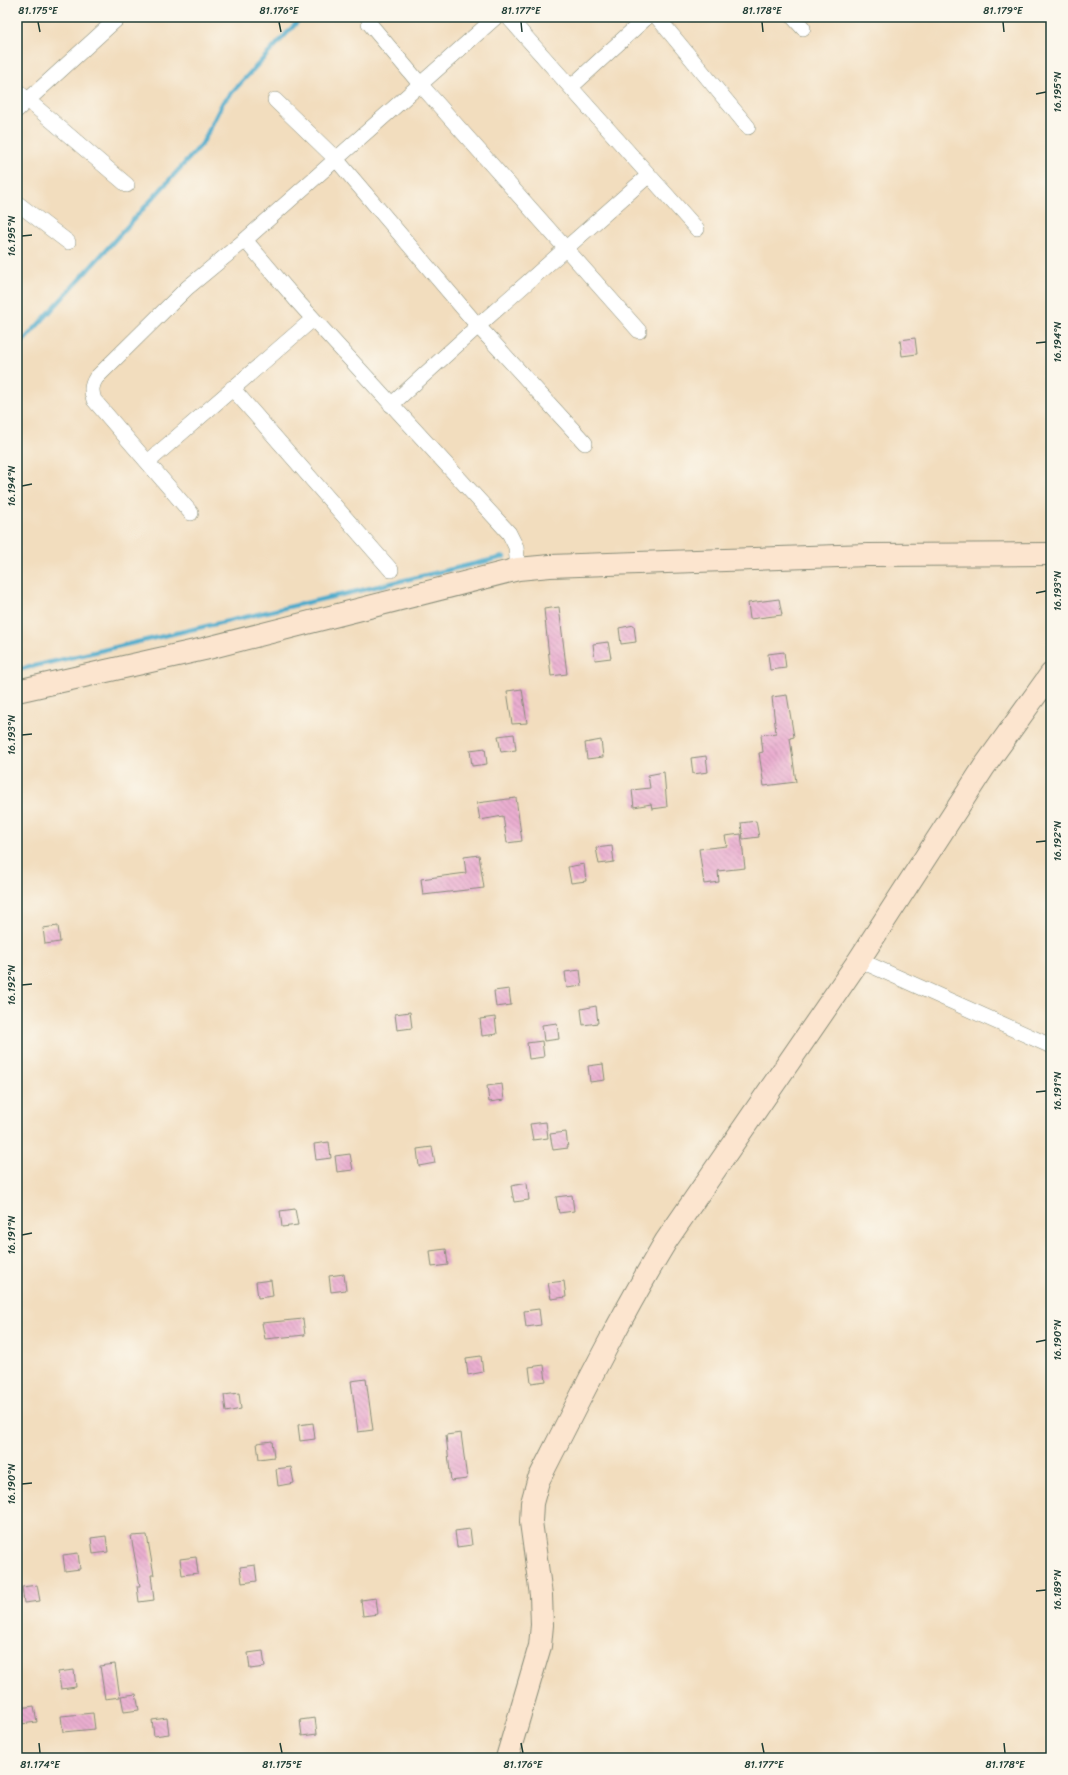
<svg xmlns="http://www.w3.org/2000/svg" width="1068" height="1775" font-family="Sriracha,sans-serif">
<defs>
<pattern id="building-back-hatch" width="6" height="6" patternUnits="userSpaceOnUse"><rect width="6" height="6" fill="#eaaed0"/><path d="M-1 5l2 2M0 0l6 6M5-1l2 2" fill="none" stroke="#bd8faa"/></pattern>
</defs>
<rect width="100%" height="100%" fill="#fbf7ec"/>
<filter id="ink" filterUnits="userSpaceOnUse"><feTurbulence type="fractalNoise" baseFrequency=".025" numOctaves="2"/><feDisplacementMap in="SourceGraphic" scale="8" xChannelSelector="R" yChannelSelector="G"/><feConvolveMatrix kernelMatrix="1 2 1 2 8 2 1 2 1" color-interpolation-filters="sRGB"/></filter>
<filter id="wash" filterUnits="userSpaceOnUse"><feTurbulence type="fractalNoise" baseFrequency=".012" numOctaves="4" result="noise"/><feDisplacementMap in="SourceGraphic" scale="16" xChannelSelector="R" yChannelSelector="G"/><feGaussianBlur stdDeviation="0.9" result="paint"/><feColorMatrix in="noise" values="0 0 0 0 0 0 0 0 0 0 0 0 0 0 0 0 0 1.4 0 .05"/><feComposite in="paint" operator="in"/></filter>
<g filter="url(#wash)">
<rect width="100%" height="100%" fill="#f2ddbe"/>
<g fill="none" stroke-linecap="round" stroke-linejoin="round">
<path stroke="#4daacb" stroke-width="4.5" d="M17 348 202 144 223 102 302 17
M17 670 504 557"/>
</g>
<g id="blocks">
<path fill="url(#building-back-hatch)" d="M915 338 917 354 902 356 900 340Z
M779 599 782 615 750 619 748 603Z
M559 607 567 674 551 676 544 609Z
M634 625 636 642 621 644 619 628Z
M608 642 611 658 595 660 593 644Z
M784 652 786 668 770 670 768 654Z
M522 689 527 723 512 724 507 691Z
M787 695 794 737 790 738 796 782 764 786 759 753 763 752 761 735 776 733 772 697Z
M514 734 516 750 501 752 498 736Z
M601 740 603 757 587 759 585 743Z
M485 748 487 764 472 766 470 750Z
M706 756 708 772 693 774 691 758Z
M664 772 667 807 652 809 651 804 634 807 632 790 650 788 648 775Z
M516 798 522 841 507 843 503 816 480 820 477 803Z
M756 821 759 837 743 839 741 823Z
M741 834 745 868 718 871 719 882 704 884 699 849 727 846 725 836Z
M612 846 614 862 599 864 596 848Z
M479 855 484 888 423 895 421 879 466 873 464 857Z
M584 864 586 881 571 883 568 867Z
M58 926 60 942 45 944 43 928Z
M580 970 582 986 567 988 565 972Z
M509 989 511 1005 496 1007 494 991Z
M596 1006 598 1023 583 1025 581 1009Z
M410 1012 412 1028 397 1030 395 1014Z
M495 1017 497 1034 482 1036 480 1019Z
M557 1023 559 1039 544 1041 542 1025Z
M542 1041 544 1057 529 1059 527 1043Z
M603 1064 605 1080 590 1082 588 1066Z
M502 1084 504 1100 489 1102 487 1086Z
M546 1122 548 1138 533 1140 530 1124Z
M566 1132 568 1148 553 1150 550 1134Z
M329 1142 331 1158 316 1160 314 1144Z
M432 1147 435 1163 419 1166 417 1149Z
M350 1154 353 1170 337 1172 335 1156Z
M527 1183 529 1200 514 1202 511 1186Z
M572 1195 574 1211 559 1213 556 1197Z
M295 1209 298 1225 282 1227 280 1211Z
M446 1249 448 1265 432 1267 430 1251Z
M344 1274 346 1290 331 1292 329 1276Z
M271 1280 273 1296 258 1298 256 1282Z
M564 1281 566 1297 551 1299 548 1283Z
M539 1309 541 1325 526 1327 524 1311Z
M303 1319 305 1335 265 1339 262 1323Z
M481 1356 483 1372 468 1375 466 1358Z
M544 1365 546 1381 531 1383 529 1367Z
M366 1379 373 1430 358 1432 351 1381Z
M239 1393 241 1409 226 1412 224 1395Z
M313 1423 315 1439 300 1441 298 1425Z
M461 1433 467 1479 451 1481 446 1435Z
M272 1441 274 1457 259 1459 257 1443Z
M291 1467 294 1483 278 1486 276 1469Z
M470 1529 472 1545 457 1547 455 1531Z
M147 1535 154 1575H151L154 1600 139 1602 137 1586H140L131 1536Z
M106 1536 108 1552 93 1554 91 1538Z
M78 1553 80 1569 65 1571 63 1555Z
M196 1557 198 1573 182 1575 180 1559Z
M255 1565 257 1581 242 1583 240 1567Z
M37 1585 40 1601 24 1603 22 1587Z
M376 1598 378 1614 363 1616 361 1600Z
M263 1651 265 1667 250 1669 248 1653Z
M115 1664 120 1697 105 1699 100 1666Z
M74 1670 76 1687 61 1689 58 1672Z
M136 1694 139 1710 124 1712 121 1696Z
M34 1706 37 1722 21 1724 19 1708Z
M93 1713 95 1729 63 1732 61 1716Z
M167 1718 169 1734 154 1736 152 1720Z
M315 1718 317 1734 302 1736 300 1720Z"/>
</g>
</g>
<g filter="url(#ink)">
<use href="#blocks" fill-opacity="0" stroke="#888d79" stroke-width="1"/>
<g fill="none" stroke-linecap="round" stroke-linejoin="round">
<g stroke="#888d79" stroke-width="16">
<path id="minor" d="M508 17 697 229
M657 17 748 127
M793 17 803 28
M369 23 420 84 639 331
M571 87 647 17
M17 91 127 185
M275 100 336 159 478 326 585 443
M17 110 119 17
M17 203 68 242
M245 240 297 301 509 533 516 547 518 569
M232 388 391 570
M391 405 478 326 649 175
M148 462 313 319
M191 513 94 400C91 391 91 386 96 378L187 288 245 240 496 17
M859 960 1051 1046"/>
</g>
<g stroke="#888d79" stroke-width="24">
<path id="secondary" d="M17 691 204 649 518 569 550 566 868 555 1051 554
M507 1758 540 1646 542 1625 541 1595 531 1522 532 1503 538 1481C579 1400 619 1319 666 1241L859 960 984 767 1051 674"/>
</g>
<use href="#minor" stroke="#fff" stroke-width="15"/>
<use href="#secondary" stroke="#fce5cf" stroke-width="22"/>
</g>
</g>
<path fill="none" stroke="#1f3d34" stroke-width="1.5" d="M38 22 40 32M279 22 281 32M521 22 522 32M762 22 763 32M1003 22 1004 32M1036 94 1046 92M22 236 32 235M1036 343 1046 342M22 486 32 484M1036 593 1046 591M22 735 32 734M1036 842 1046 841M22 985 32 984M1036 1092 1046 1091M22 1235 32 1233M1036 1342 1046 1340M22 1484 32 1483M1036 1591 1046 1590M39 1743 40 1753M280 1743 282 1753M521 1743 523 1753M762 1743 764 1753M1004 1743 1005 1753"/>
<rect width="1068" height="1775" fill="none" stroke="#fbf7ec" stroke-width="44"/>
<rect x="22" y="22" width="1024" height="1731" fill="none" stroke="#1f3d34" stroke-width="1.5"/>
<g font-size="10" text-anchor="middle" fill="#1f3d34">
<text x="38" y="14">81.175°E</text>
<text x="279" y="14">81.176°E</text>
<text x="521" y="14">81.177°E</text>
<text x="762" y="14">81.178°E</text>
<text x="1003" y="14">81.179°E</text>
<text transform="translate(1057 92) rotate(-90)" y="4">16.195°N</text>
<text transform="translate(11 236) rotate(-90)" y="4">16.195°N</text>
<text transform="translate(1057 342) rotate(-90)" y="4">16.194°N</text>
<text transform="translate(11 486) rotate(-90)" y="4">16.194°N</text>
<text transform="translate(1057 591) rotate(-90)" y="4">16.193°N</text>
<text transform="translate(11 735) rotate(-90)" y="4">16.193°N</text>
<text transform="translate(1057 841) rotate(-90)" y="4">16.192°N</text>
<text transform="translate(11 985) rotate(-90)" y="4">16.192°N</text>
<text transform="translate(1057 1091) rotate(-90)" y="4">16.191°N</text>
<text transform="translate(11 1235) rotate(-90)" y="4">16.191°N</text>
<text transform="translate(1057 1340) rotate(-90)" y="4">16.190°N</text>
<text transform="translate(11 1484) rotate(-90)" y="4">16.190°N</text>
<text transform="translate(1057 1590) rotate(-90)" y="4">16.189°N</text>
<text x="40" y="1768">81.174°E</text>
<text x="282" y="1768">81.175°E</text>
<text x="523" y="1768">81.176°E</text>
<text x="764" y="1768">81.177°E</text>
<text x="1005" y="1768">81.178°E</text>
</g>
</svg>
